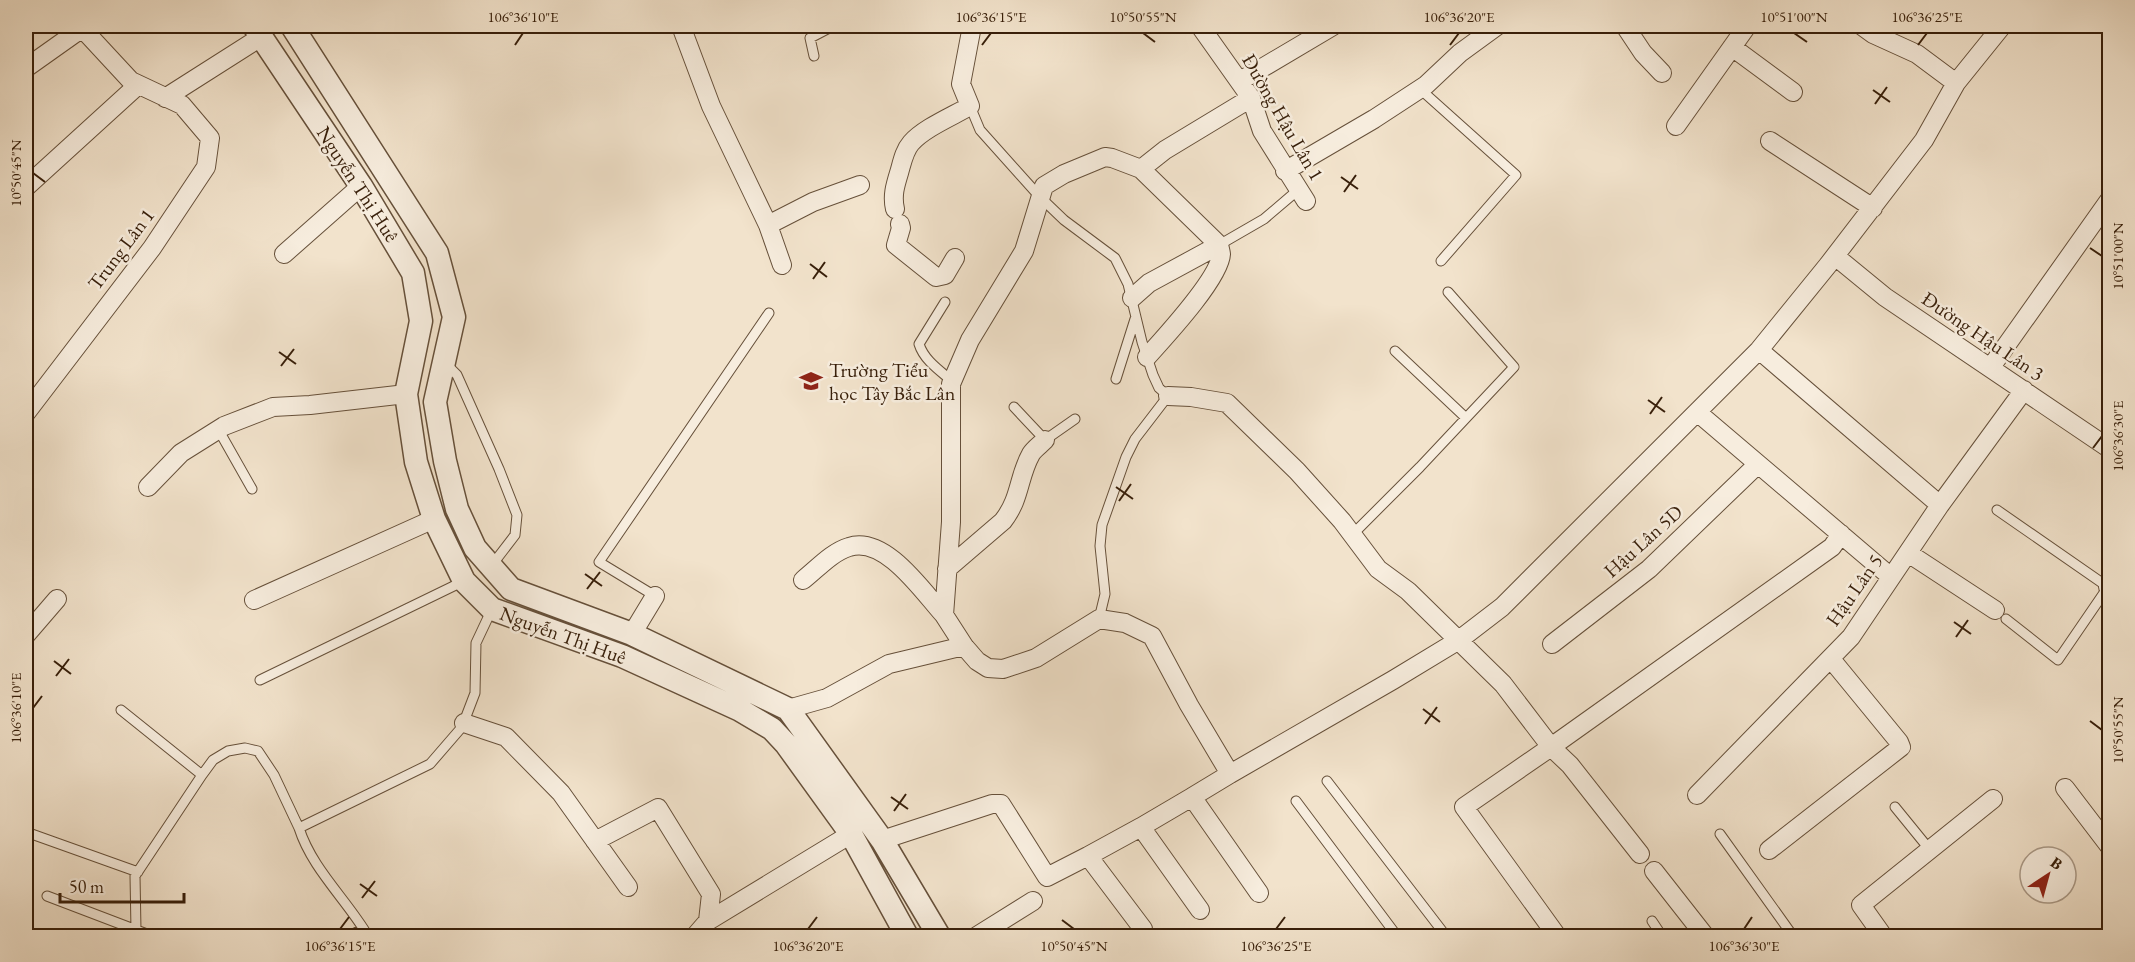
<svg xmlns="http://www.w3.org/2000/svg" width="2135" height="962" font-family="'EB Garamond',serif">
<rect width="100%" height="100%" fill="#f2e3cc"/>
<filter id="stains"><feTurbulence type="fractalNoise" baseFrequency=".00333" numOctaves="4"/><feColorMatrix values="0 0 0 0 .2 0 0 0 0 .09 0 0 0 0 .02 0 0 0 .5 -.17"/></filter>
<radialGradient id="worn" r=".72"><stop offset=".6" stop-color="#630" stop-opacity="0"/><stop offset="1" stop-color="#630" stop-opacity=".3"/></radialGradient>
<g fill="none" stroke-linecap="round" stroke-linejoin="round">
<g stroke="#66503a" stroke-width="11">
<path id="service" d="M814 56 810 38 833 26
M1420 89 1516 175 1441 261
M970 106 980 130 1040 197 1064 220 1115 258 1128 284 1142 342 1153 375 1159 388 1168 396 1135 439 1126 457 1102 525 1100 546 1105 594 1099 619
M1219 245 1264 219 1298 190
M945 302 919 344C924 360 939 370 952 381
M1395 351 1466 418
M446 364 457 375 499 469 517 515 515 535 492 565
M1116 379 1135 319
M1014 407 1045 440 1075 419
M218 429 252 489
M1997 510 2108 587 2058 660 2006 619
M1352 535 1420 467 1514 367 1448 292
M655 596 599 562 769 313
M260 680 464 581
M121 710 202 775
M1327 781 1446 936
M1296 801 1397 936
M1895 807 1930 850
M26 832 138 872
M1720 834 1793 936
M47 896 152 936
M1652 921 1662 936
M136 930 135 876 202 775 213 760 228 751 245 748 258 751 274 775 299 828
M349 936 363 929
M368 936C347 900 312 869 299 828L430 764 462 727 475 693 476 643 492 609"/>
</g>
<g stroke="#66503a" stroke-width="20">
<path id="minor" d="M681 26 711 106 768 225 782 265
M1200 26 1251 98 1262 131 1306 201
M1625 26 1643 53 1662 73
M1862 26 1873 34 1917 54 1956 83
M1732 47 1793 92
M26 68 81 29
M1240 81 1333 26
M165 98 261 37
M1676 126 1747 26
M1770 141 1873 208
M1141 169 1112 158 1105 157 1064 174 1044 186 1024 251 970 340 951 384V522L944 615 964 646 977 661 988 668 1003 669 1036 658 1099 619 1125 623 1152 636 1189 705 1230 774 1192 797 1259 893
M1285 171 1374 119 1426 85 1460 53 1497 26
M26 187 138 85
M895 209C892 196 895 186 899 173 902 163 904 151 911 143 924 128 953 116 970 106L961 84 972 26
M900 224 901 228 896 245 936 277 945 275 955 258
M768 225 813 202 860 185
M284 254 361 186
M1835 256 1885 297 2110 449
M1132 298 1149 283 1219 245
M1759 350 1940 505
M1147 357C1164 338 1220 278 1221 254 1221 253 1219 245 1219 245L1141 169 1165 150 1251 98
M1991 367 2110 199
M1168 396 1191 397 1227 403 1297 471 1342 521 1378 569 1408 591 1503 684 1551 747 1464 807 1557 936
M1697 412 1891 577
M26 413 152 248 206 167 210 138 182 105 131 81 80 26
M148 487 181 453 224 426 273 407 310 405 406 394
M1908 553 1995 610
M947 569 1003 521C1021 498 1018 477 1031 454 1034 449 1040 445 1045 440
M803 580C817 569 832 552 849 547 885 535 923 592 944 615
M2108 587 2110 589
M254 600 434 519
M632 634 655 596
M26 635 57 599
M1552 644 1649 569 1758 464
M788 709 827 698 889 664 964 646
M464 723 506 737 561 793 628 887
M1230 774 1393 680 1459 640 1502 607 1759 350 1828 265 1924 140 1956 83 2002 26
M2065 788 2110 847
M1697 795 1851 637 1940 505 2024 390
M1192 797 1141 827 1200 910
M882 840 992 804H1001L1047 877 1088 856 1143 929
M595 841 658 808 711 894 708 921 695 936
M1769 850 1901 747 1899 742 1831 659
M1640 854 1570 765 1551 747 1832 547 1841 534
M1088 856 1141 827
M1654 871 1705 936
M708 921 851 834
M977 936 1033 901
M1883 936 1861 905 1993 799"/>
</g>
<g stroke="#66503a" stroke-width="25">
<path id="tertiary" d="M254 26 361 186 413 273 421 321 406 394 416 462 434 519 464 581 492 609 622 656 740 710 772 729 786 744 851 834 907 936
M292 26 437 253 454 317 435 402 445 461 457 509 475 548 511 589 632 634 788 709 882 840 939 936"/>
</g>
<use href="#service" stroke="#f7edde" stroke-width="9"/>
<use href="#minor" stroke="#f7edde" stroke-width="18"/>
<use href="#tertiary" stroke="#f7edde" stroke-width="22"/>
</g>
<path fill="none" stroke="#381f0a" stroke-width="2" d="M1143 33 1155 42M1794 33 1807 42M515 45 523 33M982 45 991 33M1450 45 1459 33M1918 45 1927 33M1873 90 1890 102M1875 104 1887 87M33 173 45 182M1341 177 1358 189M1344 192 1356 175M2090 248 2102 256M810 264 827 277M813 279 825 262M279 352 296 364M281 366 294 349M1648 400 1665 412M1650 414 1662 397M2093 448 2102 436M1116 487 1133 499M1119 501 1131 484M585 574 602 586M587 589 600 572M1954 622 1971 634M1956 637 1968 620M54 661 71 674M56 676 69 659M33 708 42 696M1423 709 1440 722M2090 721 2102 730M1425 724 1437 707M891 797 908 809M894 811 906 794M360 884 377 896M362 898 375 881M1062 920 1074 929M340 929 349 917M808 929 817 917M1276 929 1285 917M1744 929 1752 917"/>
<defs>
<g id="school-bare" transform="scale(1.8)"><path d="M0-5L7-2L0 1L-7-2ZM-4 1L0 2.5L4 1V4Q0 6-4 4Z" fill="#8f2418" stroke="#f7edde" stroke-width="2.5" paint-order="stroke"/></g>
</defs>
<g fill-rule="evenodd">
<use href="#school-bare" x="811" y="381"/>
</g>
<g text-anchor="middle" stroke-width="5" stroke-linejoin="round" paint-order="stroke">
<g font-size="20" fill="#381f0a" stroke="#f7edde">
<text transform="translate(1283 117) rotate(60)" y="7">Đường Hậu Lân 1</text>
<text transform="translate(358 184) rotate(57)" y="7">Nguyễn Thị Huê</text>
<text transform="translate(121 249) rotate(-53)" y="7">Trung Lân 1</text>
<text transform="translate(1983 336) rotate(34)" y="7">Đường Hậu Lân 3</text>
<text transform="translate(1643 541) rotate(-42)" y="7">Hậu Lân 5D</text>
<text transform="translate(1854 590) rotate(-55)" y="7">Hậu Lân 5</text>
<text transform="translate(563 635) rotate(20)" y="7">Nguyễn Thị Huê</text>
</g>
<g font-size="20" fill="#381f0a" stroke="#f7edde" text-anchor="start">
<text x="829" y="377">Trường Tiểu<tspan x="829" dy="23">học Tây Bắc Lân</tspan></text>
</g>
</g>
<rect width="2135" height="962" fill="none" stroke="#f2e3cc" stroke-width="66"/>
<g transform="translate(2048 875) rotate(36)"><circle r="28" fill="#f7edde" stroke="#ab9b89" stroke-width="1.5"/>
<path d="M0-4.5L10 22L0 15L-10 22Z" fill="#8f2418"/>
<text y="-9" font-size="16" font-weight="bold" text-anchor="middle" fill="#381f0a">B</text>
</g>
<path d="M60 893v9h124v-9" fill="none" stroke="#381f0a" stroke-width="3"/>
<text x="69" y="893" font-size="18" fill="#381f0a" stroke="#f7edde" stroke-width="4.5" paint-order="stroke">50 m</text>
<rect x="33" y="33" width="2069" height="896" fill="none" stroke="#381f0a" stroke-width="2"/>
<g font-size="15" text-anchor="middle" fill="#381f0a">
<text x="523" y="22">106°36'10"E</text>
<text x="991" y="22">106°36'15"E</text>
<text x="1143" y="22">10°50'55"N</text>
<text x="1459" y="22">106°36'20"E</text>
<text x="1794" y="22">10°51'00"N</text>
<text x="1927" y="22">106°36'25"E</text>
<text transform="translate(16 173) rotate(-90)" y="5">10°50'45"N</text>
<text transform="translate(2118 256) rotate(-90)" y="5">10°51'00"N</text>
<text transform="translate(2118 436) rotate(-90)" y="5">106°36'30"E</text>
<text transform="translate(16 708) rotate(-90)" y="5">106°36'10"E</text>
<text transform="translate(2118 730) rotate(-90)" y="5">10°50'55"N</text>
<text x="340" y="951">106°36'15"E</text>
<text x="808" y="951">106°36'20"E</text>
<text x="1074" y="951">10°50'45"N</text>
<text x="1276" y="951">106°36'25"E</text>
<text x="1744" y="951">106°36'30"E</text>
</g>
<rect width="100%" height="100%" filter="url(#stains)"/>
<rect width="100%" height="100%" fill="url(#worn)"/>
</svg>
